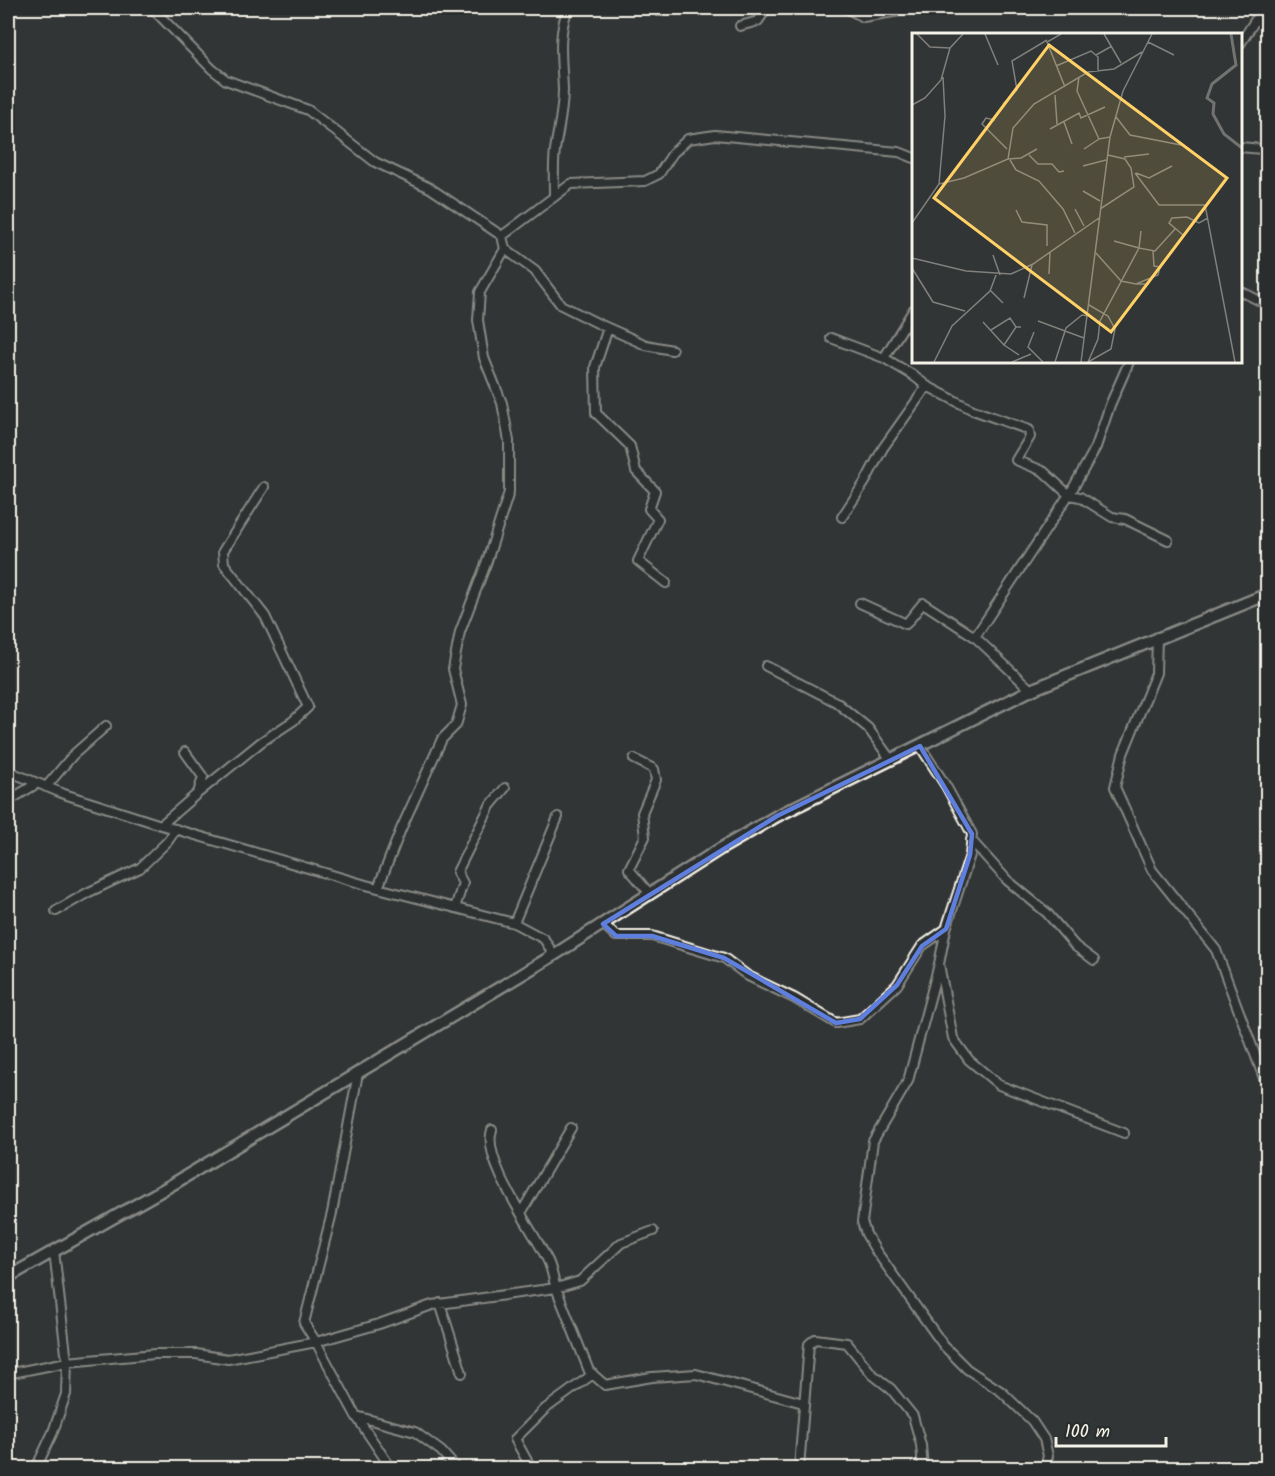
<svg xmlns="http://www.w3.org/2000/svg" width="1275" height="1476" font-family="Kalam,sans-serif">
<rect width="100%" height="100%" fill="#323535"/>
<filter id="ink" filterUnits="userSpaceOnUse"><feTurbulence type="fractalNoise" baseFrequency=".0167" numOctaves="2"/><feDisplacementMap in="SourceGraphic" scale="12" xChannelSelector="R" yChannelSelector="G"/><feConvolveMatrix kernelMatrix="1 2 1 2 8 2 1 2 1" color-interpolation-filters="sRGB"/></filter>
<g filter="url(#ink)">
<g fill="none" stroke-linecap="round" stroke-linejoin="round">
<g stroke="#f4f1e8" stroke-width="12">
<path id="street" d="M152 8 212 69 226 80 308 110 375 162 430 188 502 236 571 184 645 181 659 174 673 153 688 139 715 135 899 152 914 158
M656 8 658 11
M846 8 863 17 906 10 909 8
M740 26 758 21 767 8
M1240 44 1263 8
M1240 147 1262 149 1268 154
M554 197C554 182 553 166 555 150 558 130 563 111 563 90 562 60 557 37 568 8
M502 236 505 249 535 271 561 305 599 324 646 345 672 350
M1240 291 1268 305
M608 328 595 367 596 413 630 446 636 471 655 491 649 509 658 519 638 561 666 583
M831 338 884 358 911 374 927 386 973 410 1029 430 1030 437 1016 460 1043 471 1069 495 1080 497 1112 517 1125 519 1168 540
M884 358 914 309
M842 517 865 482 883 448 927 386
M860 603 906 624 923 603 975 637
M1157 637 1156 673 1123 754 1115 787 1152 870 1216 950 1268 1089
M766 666 836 702 868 728 891 760
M1031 690 975 637 1072 490 1096 447 1110 405 1129 362
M634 759 654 769 656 780 642 813 645 837 629 869 650 894
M8 771 64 794 161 825 366 885 514 923 544 939 554 955
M46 787 73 755 106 726
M198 793 261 742 293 721 308 707 265 616 224 564 223 551 264 487
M8 801 36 784
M161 825 198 793 203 777 185 752
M971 840 1007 880 1047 913 1075 946 1094 960
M378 888 401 829 442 739 456 725 462 705 453 669 460 632 487 561 509 492V441L502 403 484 358 478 320 480 292 505 249
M455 908 463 883 457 872 490 806 505 788
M56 911 87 893 140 868 168 841 176 829
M514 923 558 817
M603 924 616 936H652L724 958 748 976 794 998 836 1023 860 1019 897 985 922 946 946 929 970 855 972 834 946 786 920 746
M946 929 939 964 953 1038 969 1060 999 1085 1124 1133
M939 964 908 1081 873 1141 862 1222 866 1234 876 1251 944 1346 967 1369 1002 1392 1032 1421 1044 1439 1048 1456 1045 1468
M358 1073 332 1213 304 1323 316 1342 356 1416 415 1432 441 1451 456 1468
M492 1130C481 1160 534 1231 548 1261 552 1269 553 1279 556 1288L580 1281 621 1243 653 1231
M521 1213 571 1128
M440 1303 462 1373
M8 1376 12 1373 67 1362 155 1354H196L228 1359 316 1342 379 1324 432 1305 556 1288 589 1371 605 1385 652 1377 696 1374 803 1403
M356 1416 391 1468
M36 1468 53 1432 66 1394 67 1362 54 1251
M531 1468 515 1439 545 1409 593 1374
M799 1468 809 1344 815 1339 847 1343 872 1374 891 1389 913 1416 921 1445 923 1468"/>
</g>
<g stroke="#f4f1e8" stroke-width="15">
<path id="secondary" d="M8 1277 173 1184 554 955 720 849 777 816 1031 690 1268 594"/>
</g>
<use href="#street" stroke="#2a2d2e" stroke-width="8"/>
<use href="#secondary" stroke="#2a2d2e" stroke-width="10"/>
</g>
</g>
<path d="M0 0H1275V1476H0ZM920 746 972 834 970 855 946 929 922 946 897 985 860 1019 836 1023 724 958 652 936H616L603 924 777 816Z" fill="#323535" fill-opacity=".55" fill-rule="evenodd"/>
<path fill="none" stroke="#5e7fdd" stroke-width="4.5" stroke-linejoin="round" d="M920 746 972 834 970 855 946 929 922 946 897 985 860 1019 836 1023 724 958 652 936H616L603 924 777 816Z"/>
<g transform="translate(912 33)">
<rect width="330" height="330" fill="#323535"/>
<path fill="none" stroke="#727370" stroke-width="3" d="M319 1 324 32 300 51 295 65 302 70 301 81 312 101 330 115"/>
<path fill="none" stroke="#80807d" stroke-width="1.5" d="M5 1 18 14 38 15M73 1 86 32M149 1 135 9 153 54M192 1 209 30M236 9 262 22M184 22 200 13M144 33 179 18 186 24V38M167 44 165 58 187 106 198 104M143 62 145 91M91 71 105 57 100 28 135 7M0 72 13 65 29 47 38 15 51 1M204 84 218 102 269 112M83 87 74 85 70 91 95 116M152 89 160 111M138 96 167 80 169 85 193 74M172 116 187 106M117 122 126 131H140L147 139 152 138M212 124 237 121M96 126 109 125 125 116M98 127 104 137 127 148 151 176 163 200M171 133 194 127M223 140 247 172H293L323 329M224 140 237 145 260 133M27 151 52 145 96 126 101 95 122 71 176 39 202 36 230 19M171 158 188 168M163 176 172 193M188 176 222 154 219 135 213 126 196 122M104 177 110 189 135 192V213M0 190 27 151 33 83 31 44M271 202 257 190 260 185 275 184 287 190 296 185M202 208 227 215 229 198M184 220 209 248 224 251 246 242 248 234 242 233 241 218M81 222 88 242M0 225 54 238 99 241 121 231 187 185M0 235 21 269 53 278M137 241 138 219M225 251H236L240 243M78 257 91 270M112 265 120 232M126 288 172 305M71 289 92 312 104 294M79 297 98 285 104 294H109M122 299 116 314 131 329M92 312 107 322M22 329 40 293 78 258 84 242M100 329 119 321M143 329 154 295 170 282 176 283M169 329 198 104 211 58 240 1M176 329 186 306 188 288 227 215 243 218 263 196M176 329 199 316 203 296 196 283 177 272"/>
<path fill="#ffd166" fill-opacity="0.15" stroke="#ffd166" stroke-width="3" d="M137 12 315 145 199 299 22 165Z"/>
<rect width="330" height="330" fill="none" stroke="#f4f1e8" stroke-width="3"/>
</g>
<rect width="1275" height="1476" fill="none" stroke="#2a2d2e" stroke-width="30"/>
<rect x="15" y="15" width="1245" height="1446" fill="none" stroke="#f4f1e8" stroke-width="2" filter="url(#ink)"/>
<path d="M1056 1437v9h110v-9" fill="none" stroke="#f4f1e8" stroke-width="3"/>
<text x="1065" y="1437" font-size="18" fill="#f4f1e8" stroke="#2a2d2e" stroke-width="4.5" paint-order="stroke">100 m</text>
</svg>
